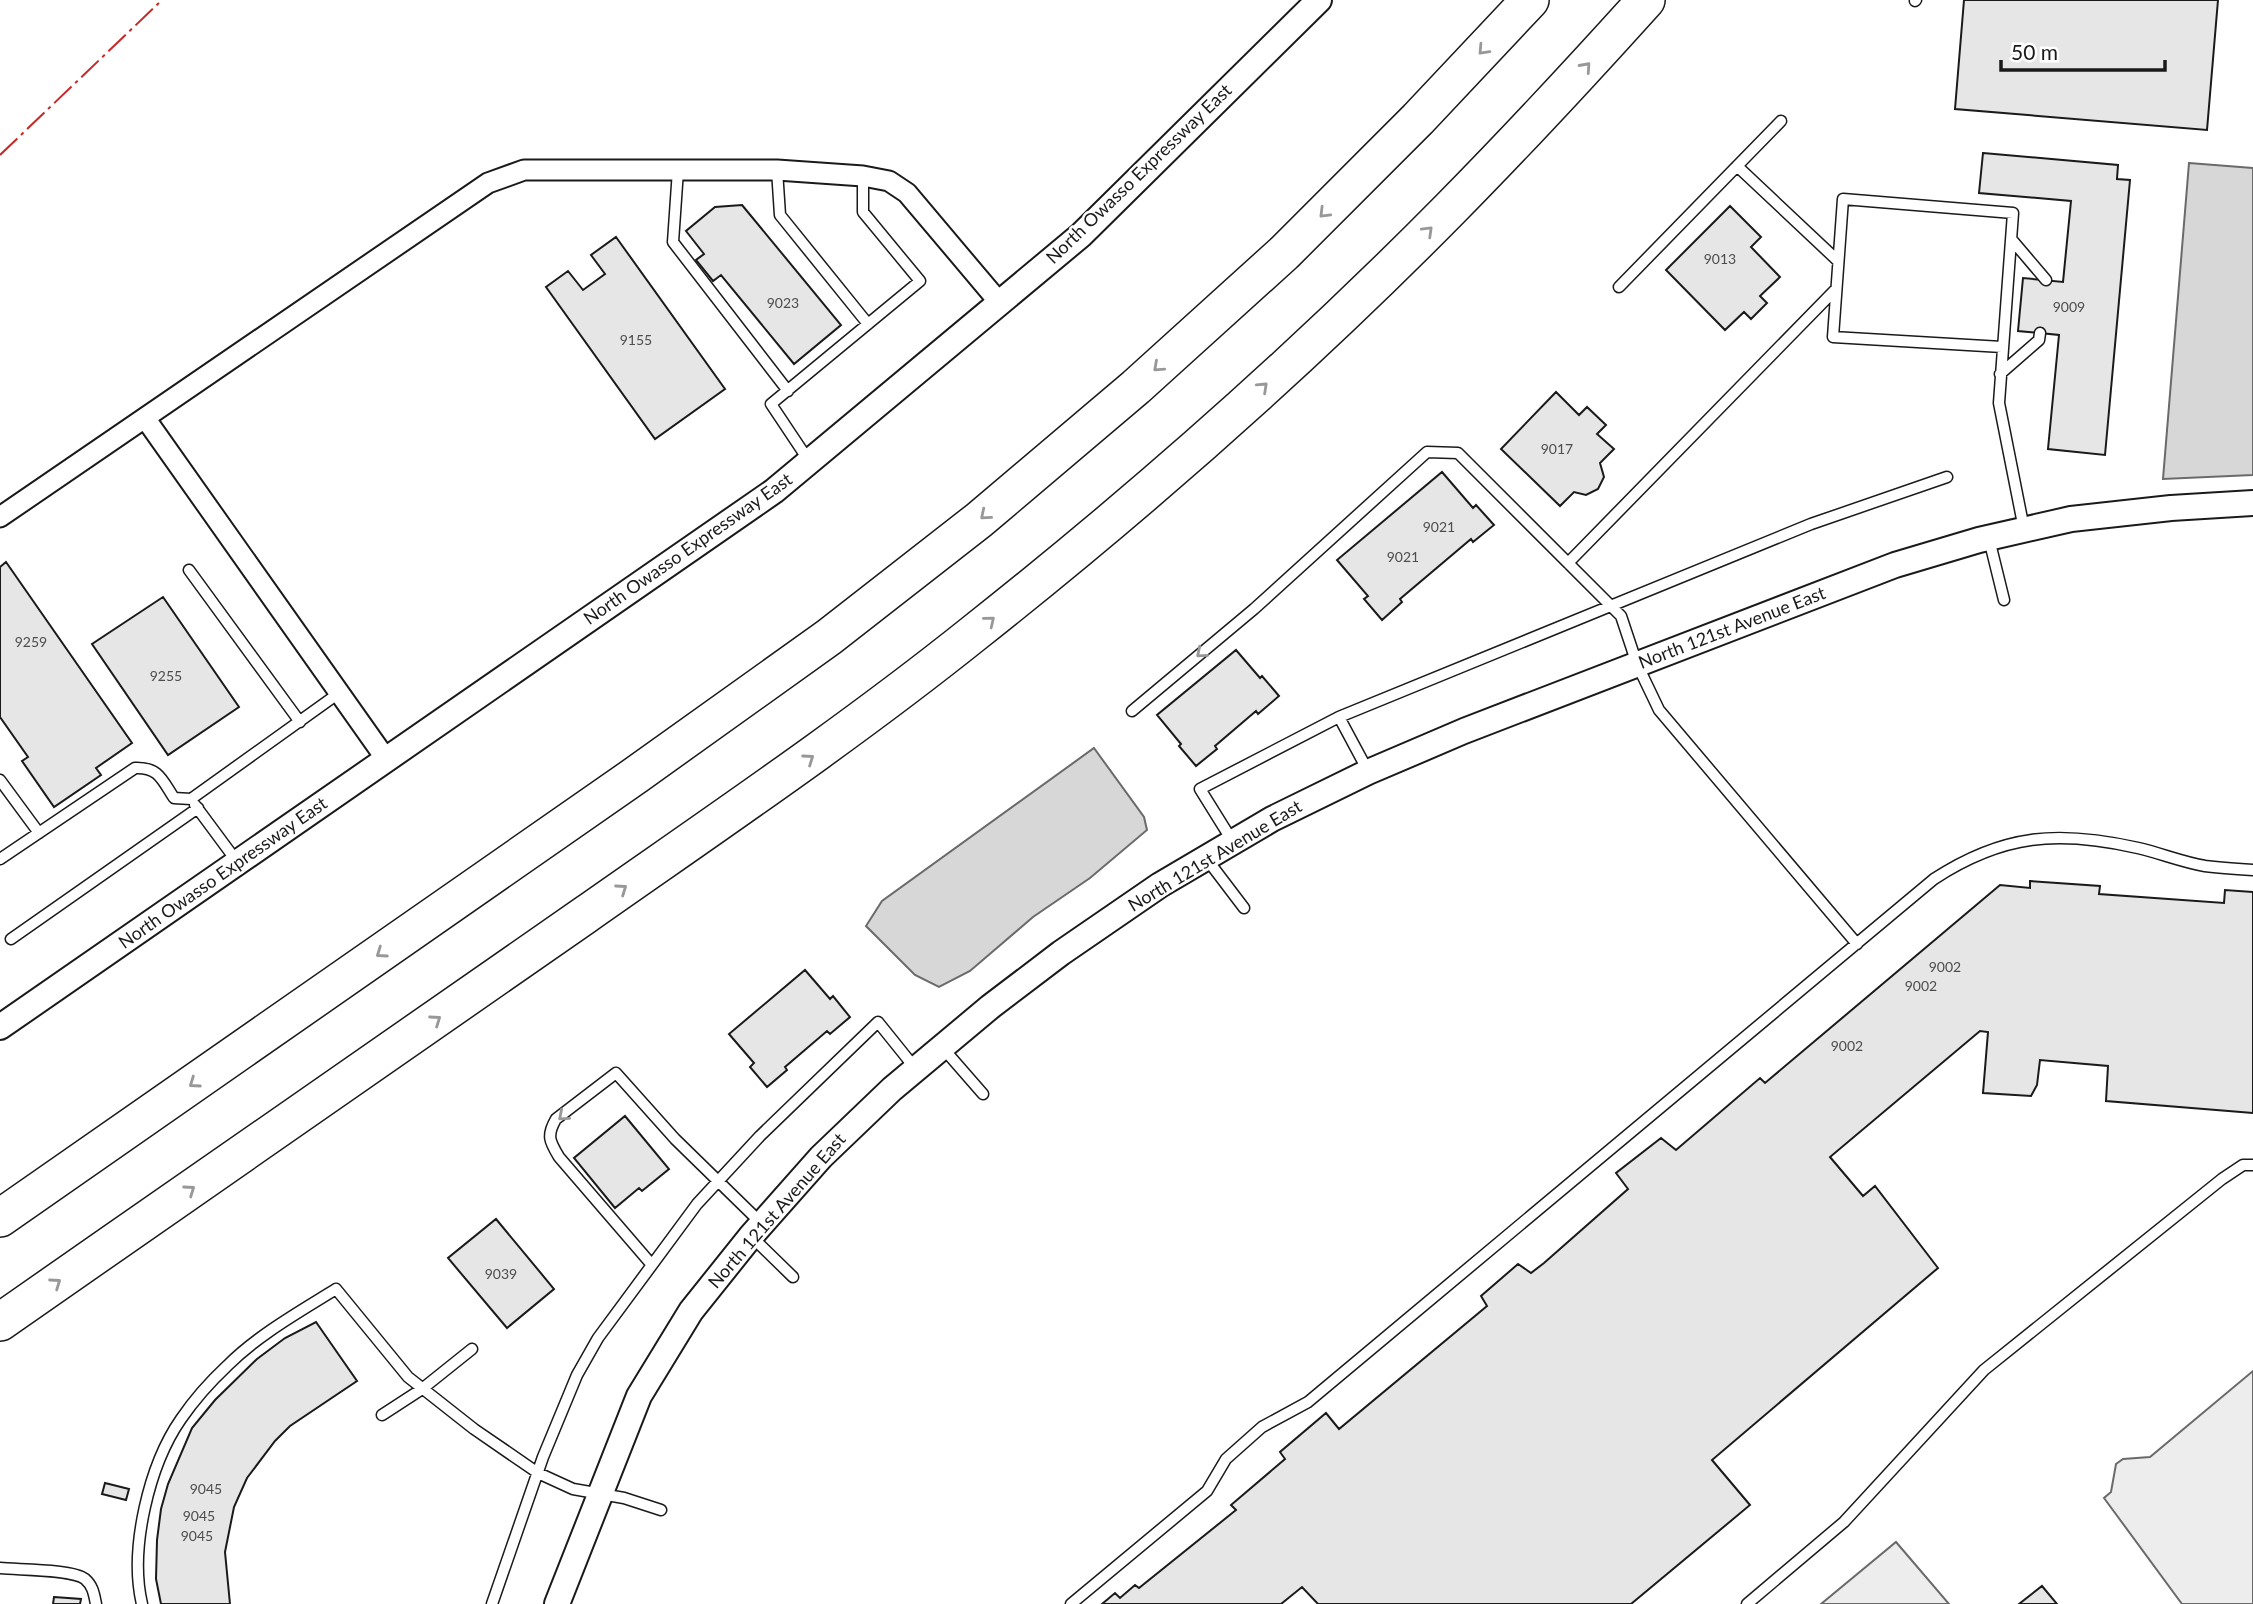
<svg xmlns="http://www.w3.org/2000/svg" width="2253" height="1604" font-family="Lato,sans-serif">
<rect width="100%" height="100%" fill="#fff"/>
<path fill="#ededed" stroke="#6a6a6a" stroke-width="2" d="M2253 1371V1604H2182L2104 1498 2111 1492 2116 1464 2123 1459 2150 1457Z
M1896 1542 1949 1604H1821Z"/>
<path fill="#d7d7d7" stroke="#6a6a6a" stroke-width="2" d="M2189 163 2253 168V475L2163 479Z
M1094 748 1144 817 1147 830 1090 878 1033 917 970 971 939 987 915 975 866 926 882 901Z"/>
<path fill="#e6e6e6" stroke="#1a1a1a" stroke-width="2" d="M1964 0H2218L2207 130 1955 109Z
M1983 153 2118 165 2117 179 2130 180 2105 455 2048 449 2059 335 2018 331 2023 278 2063 282 2071 201 1979 193Z
M742 205 841 325 794 364 721 275 713 281 696 260 704 254 686 231 715 207Z
M1730 206 1761 237 1751 247 1780 277 1760 296 1767 303 1751 319 1744 312 1725 330 1666 270Z
M616 237 725 389 655 439 546 287 568 271 583 290 605 274 591 255Z
M1556 392 1579 415 1587 407 1606 425 1597 434 1614 449 1600 463 1604 477 1598 489 1586 495 1574 492 1560 506 1501 449Z
M1442 472 1473 508 1476 505 1494 525 1473 542 1471 539 1400 599 1402 602 1382 620 1364 599 1368 596 1337 560Z
M6 562 132 743 96 768 101 775 54 807 22 761 28 757 0 717V567Z
M163 597 239 707 168 755 92 644Z
M1236 650 1260 678 1262 676 1279 696 1258 714 1256 711 1215 746 1217 749 1196 766 1179 746 1181 744 1157 715Z
M2030 881 2100 886 2099 894 2224 903 2225 890 2253 892V1113L2106 1101 2108 1066 2040 1060 2037 1085 2031 1096 1983 1093 1988 1032 1980 1031 1830 1157 1863 1196 1875 1186 1938 1268 1712 1460 1750 1505 1631 1604H1318L1302 1587 1281 1604H1102L1115 1593 1120 1598 1135 1585 1139 1588 1236 1510 1231 1505 1285 1459 1280 1452 1326 1413 1339 1429 1487 1306 1481 1296 1518 1264 1531 1273 1544 1263 1628 1189 1616 1173 1661 1138 1676 1150 1760 1078 1765 1083 2000 885 2030 888Z
M805 970 830 999 833 996 850 1017 830 1034 827 1031 785 1067 787 1070 767 1087 750 1067 754 1063 729 1034Z
M625 1116 669 1169 642 1191 639 1188 615 1208 574 1158Z
M496 1219 554 1289 507 1328 448 1258Z
M316 1322 357 1381 290 1426 275 1441 247 1478 234 1507 225 1552 230 1604H161L156 1579 157 1540 161 1509 168 1484 192 1428 215 1400 257 1359 285 1338Z
M105 1483 129 1489 126 1500 102 1494Z
M2042 1586 2057 1604H2019Z
M54 1597 81 1599 80 1604H53Z"/>
<g fill="none" stroke-linecap="round" stroke-linejoin="round">
<g stroke="#1a1a1a" stroke-width="13">
<path id="service" d="M1915 1 1916 0
M1737 166 1838 261
M678 170 673 242 788 391
M777 170 780 215 868 324
M2012 240 2046 280
M1619 287 1781 121
M2002 347 1833 337 1843 199 2013 213 1999 403 2024 529
M2000 374 2039 340 2040 333
M809 461 771 404 920 281 863 212V176
M1989 539 2004 600
M1568 563 1836 289
M189 570 300 722
M1132 711 1254 609 1427 452 1458 453 1621 616 1637 664 1659 710 1857 944
M1339 717 1368 771
M0 780 39 833
M195 805 238 863
M1233 842 1200 789 1339 717 1811 524 1947 477
M1206 858 1244 908
M0 859 135 768C159 767 162 780 174 798L191 799 339 693
M11 939 198 808
M942 1047 983 1094
M751 1236 793 1277
M652 1265 559 1157C550 1142 546 1136 556 1119L616 1073 675 1139 761 1223
M382 1415 422 1389 472 1349
M0 1568C18 1570 72 1569 85 1579 93 1586 94 1594 96 1604
M142 1604C129 1549 149 1465 181 1419 194 1400 211 1381 227 1366 258 1335 299 1312 336 1289L408 1377 474 1429 538 1473 573 1489 624 1498 661 1510
M492 1604 543 1457 577 1375 598 1338 697 1204 760 1136 878 1022 915 1068
M1071 1604 1207 1491 1226 1459 1262 1427 1308 1402 1934 879C2003 834 2058 830 2138 848 2160 853 2182 862 2205 866 2221 868 2237 869 2253 870
M1747 1604 1844 1522 1984 1370 2222 1179 2243 1165H2253"/>
</g>
<g stroke="#1a1a1a" stroke-width="23">
<path id="minor" d="M145 418 386 759
M0 517 488 183 524 170H777L863 176 889 181 907 193 999 302"/>
</g>
<g stroke="#1a1a1a" stroke-width="28">
<path id="tertiary" d="M0 1027 774 491 1081 235 1319 0
M557 1604 639 1396 691 1311 751 1236 821 1157 892 1089 990 1007 1061 953 1160 885 1272 819 1368 772 1464 731 1895 565 1979 540 2071 519 2171 508 2253 503"/>
</g>
<g stroke="#1a1a1a" stroke-width="40">
<path id="motorway" d="M0 1218 636 775 829 637 979 520 1136 387 1284 253 1418 119 1530 0
M0 1322C195 1186 391 1051 585 915 716 823 848 734 973 634 1140 502 1300 361 1450 209 1517 141 1582 71 1646 0"/>
</g>
<use href="#service" stroke="#fff" stroke-width="10"/>
<use href="#minor" stroke="#fff" stroke-width="19"/>
<use href="#tertiary" stroke="#fff" stroke-width="24"/>
<use href="#motorway" stroke="#fff" stroke-width="37"/>
<path stroke="#c62828" stroke-width="2" stroke-dasharray="24 5 3.5 5" stroke-linecap="butt" d="M0 155 162 0"/>
</g>
<defs><path id="oneway-chevron" d="M-2-3.5L2.5 0L-2 3.5" fill="none" stroke-width="1.6" stroke-linecap="round" stroke-linejoin="round" transform="scale(1.75)"/></defs>
<g stroke="#989898">
<use href="#oneway-chevron" transform="translate(1483 50) rotate(133)"/>
<use href="#oneway-chevron" transform="translate(1586 67) rotate(-48)"/>
<use href="#oneway-chevron" transform="translate(1324 213) rotate(135)"/>
<use href="#oneway-chevron" transform="translate(1428 231) rotate(-44)"/>
<use href="#oneway-chevron" transform="translate(1158 367) rotate(138)"/>
<use href="#oneway-chevron" transform="translate(1263 387) rotate(-43)"/>
<use href="#oneway-chevron" transform="translate(985 515) rotate(140)"/>
<use href="#oneway-chevron" transform="translate(990 621) rotate(-39)"/>
<use href="#oneway-chevron" transform="translate(1201 653) rotate(140)"/>
<use href="#oneway-chevron" transform="translate(809 759) rotate(-35)"/>
<use href="#oneway-chevron" transform="translate(622 889) rotate(-35)"/>
<use href="#oneway-chevron" transform="translate(381 953) rotate(145)"/>
<use href="#oneway-chevron" transform="translate(436 1020) rotate(-35)"/>
<use href="#oneway-chevron" transform="translate(194 1083) rotate(145)"/>
<use href="#oneway-chevron" transform="translate(563 1116) rotate(139)"/>
<use href="#oneway-chevron" transform="translate(190 1190) rotate(-35)"/>
<use href="#oneway-chevron" transform="translate(56 1283) rotate(-35)"/>
</g>
<g text-anchor="middle" stroke-width="5" stroke-linejoin="round" paint-order="stroke">
<g font-size="14" fill="#4d4d4d">
<text x="1720" y="264">9013</text>
<text x="783" y="308">9023</text>
<text x="2069" y="312">9009</text>
<text x="636" y="345">9155</text>
<text x="1557" y="454">9017</text>
<text x="1439" y="532">9021</text>
<text x="1403" y="562">9021</text>
<text x="31" y="647">9259</text>
<text x="166" y="681">9255</text>
<text x="1945" y="972">9002</text>
<text x="1921" y="991">9002</text>
<text x="1847" y="1051">9002</text>
<text x="501" y="1279">9039</text>
<text x="206" y="1494">9045</text>
<text x="199" y="1521">9045</text>
<text x="197" y="1541">9045</text>
</g>
<g font-size="18" fill="#1a1a1a" stroke="#fff">
<text transform="translate(1139 174) rotate(-44)" y="6">North Owasso Expressway East</text>
<text transform="translate(688 549) rotate(-35)" y="6">North Owasso Expressway East</text>
<text transform="translate(1732 628) rotate(-21)" y="6">North 121st Avenue East</text>
<text transform="translate(1215 856) rotate(-31)" y="6">North 121st Avenue East</text>
<text transform="translate(223 873) rotate(-35)" y="6">North Owasso Expressway East</text>
<text transform="translate(777 1211) rotate(-49)" y="6">North 121st Avenue East</text>
</g>
</g>
<path d="M2001 60v10h164v-10" fill="none" stroke="#1a1a1a" stroke-width="3.5"/>
<text x="2011" y="60" font-size="21" fill="#1a1a1a" stroke="#ffffff" stroke-width="5" paint-order="stroke">50 m</text>
</svg>
